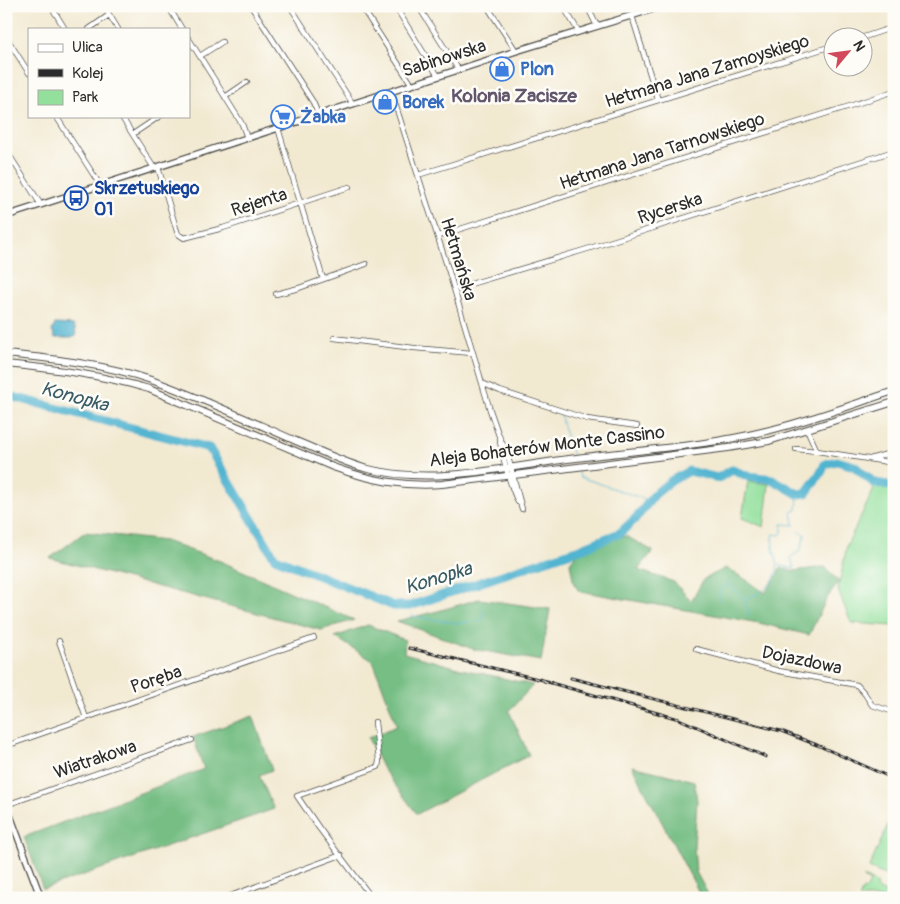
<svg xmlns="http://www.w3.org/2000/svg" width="900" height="904" font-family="Pangolin,sans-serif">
<rect width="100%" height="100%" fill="#fdfcf7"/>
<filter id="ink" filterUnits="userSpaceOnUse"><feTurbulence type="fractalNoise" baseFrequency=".02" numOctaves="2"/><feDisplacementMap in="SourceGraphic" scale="10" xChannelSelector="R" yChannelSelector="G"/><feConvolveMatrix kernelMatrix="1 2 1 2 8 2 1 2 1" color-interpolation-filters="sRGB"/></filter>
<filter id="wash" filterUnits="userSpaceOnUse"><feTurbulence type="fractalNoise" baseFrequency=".0096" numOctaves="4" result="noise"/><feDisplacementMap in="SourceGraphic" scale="20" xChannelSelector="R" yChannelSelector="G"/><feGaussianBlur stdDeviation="1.12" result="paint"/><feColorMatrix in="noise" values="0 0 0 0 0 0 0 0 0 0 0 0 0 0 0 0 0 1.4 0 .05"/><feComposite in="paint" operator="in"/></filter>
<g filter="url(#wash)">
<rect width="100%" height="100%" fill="#f2e9d1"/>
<path fill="#93e09d" stroke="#5f8664" d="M748 481 769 484 764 527 742 518Z
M875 487 894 490V626L851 623 838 590 847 545Z
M894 811V861L887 876 869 868Z
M863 878H865L876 883 877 889 884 892 894 890V898H859L863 889 866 890 870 882Z"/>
<path fill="#76be84" stroke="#507458" d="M85 532 165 541 220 561 354 620 321 630 50 558Z
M626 536 653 551 638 570 674 582 691 601 704 579 726 568 750 582 765 593 777 576 780 568 793 571 825 567 839 582 827 598 809 635 759 623 579 591 574 584 570 563 583 543Z
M479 599 550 609 541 661 473 649 397 621 438 611Z
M368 625 405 640 404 653 462 669 533 685 509 711 529 755 417 814 383 769 368 738 397 726 373 661 335 637Z
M253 716 272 770 259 775 274 809 43 889 24 837 204 769 193 737Z
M632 766 694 781 697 801 694 847 696 872 710 898H702Z"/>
<path fill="#51b4d0" stroke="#3e707e" d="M55 324 73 325 75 328 76 336 71 338H55L52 331Z"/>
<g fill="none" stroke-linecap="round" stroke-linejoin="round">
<path stroke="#51b4d0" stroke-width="1" d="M561 415 562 423 573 456
M577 469 580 477 650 501
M779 565 794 569 791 557 800 551 805 535 798 531
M719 600V590L730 584 745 599C751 596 759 594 764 590 771 585 780 571 777 562 775 552 770 544 774 534L779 535 782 533V524L794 525 792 512 797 510 798 494
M745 600 749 616
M412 616 458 623 482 620 485 614 480 607"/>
<path stroke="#51b4d0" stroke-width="9" d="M6 395 209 448 275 558 394 606H410L580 549 620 533 636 518 655 494 671 481 689 471 718 478 732 470 748 476 772 479 798 494 806 493 822 471 825 464 837 461 854 466 874 483 894 486"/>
</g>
</g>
<g filter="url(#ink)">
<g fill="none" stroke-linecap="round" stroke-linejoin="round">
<g stroke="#494844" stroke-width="6">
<path id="minor" d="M51 6 65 29
M104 6 118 29
M168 6 182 29
M251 6 313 102 318 114
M290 6 353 104
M361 6 412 85
M395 6 438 76
M487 6 516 51
M563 6 579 32
M587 6 597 26
M422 12 458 69
M632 16 658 100
M89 29 109 15
M6 37 29 73
M861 38 894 27
M189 39 242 124 247 138
M200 56 222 42
M391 91 449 272 490 410 499 436 507 453 522 509
M225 97 247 82
M56 116 100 185
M121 116 154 168
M278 128 323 279
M133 134 160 116
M6 150 41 205
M158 167 176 228 178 234 184 238 223 228 349 187
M418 175 832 46
M438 236 853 105 894 91
M454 289 584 250 894 151
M276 294 299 288 366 264
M334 338 414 348 472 353
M482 383 500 391 587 419 637 426
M807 429 817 451
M500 442C504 463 509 483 518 502
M796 449 817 451 894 463
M870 459 894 452
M59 641 86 718
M696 649 779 671 857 685 865 694 872 705 894 712
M6 746 314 638
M6 805 192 740
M225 898 341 855
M372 898 319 828 297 796 378 767 379 761 375 722"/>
</g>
<g stroke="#494844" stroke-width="8">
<path id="tertiary" d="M6 216 516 51 663 6
M6 805 41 898"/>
</g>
<g stroke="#494844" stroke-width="8">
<path id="secondary" d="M6 354C55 359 104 364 151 380 200 397 248 420 296 441 318 450 341 461 364 468 428 485 497 469 561 460 629 450 699 448 766 431 809 421 851 405 894 391
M6 364C55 369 102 375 149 389L333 467C369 480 403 487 442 484L728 448 769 441 894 402"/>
</g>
<use href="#minor" stroke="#fff" stroke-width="4.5"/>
<use href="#tertiary" stroke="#fff" stroke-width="5.5"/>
<use href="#secondary" stroke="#fff" stroke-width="6"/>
<g stroke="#2b2b2b" stroke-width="3">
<path id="rail" d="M409 648 551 682
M571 678 781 731 817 745 894 779
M544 681 679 719 766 757"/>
</g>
<use href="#rail" stroke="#fdfcf7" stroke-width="1" stroke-dasharray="4" stroke-linecap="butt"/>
</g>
</g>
<defs>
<g id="shop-ring" transform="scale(1.25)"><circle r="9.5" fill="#fdfcf7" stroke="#3f7fe0" stroke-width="1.5"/><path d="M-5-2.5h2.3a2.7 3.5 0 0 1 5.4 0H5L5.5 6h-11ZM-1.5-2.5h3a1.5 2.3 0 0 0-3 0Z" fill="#3f7fe0"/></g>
<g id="supermarket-ring" transform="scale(1.25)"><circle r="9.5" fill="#fdfcf7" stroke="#3f7fe0" stroke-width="1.5"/><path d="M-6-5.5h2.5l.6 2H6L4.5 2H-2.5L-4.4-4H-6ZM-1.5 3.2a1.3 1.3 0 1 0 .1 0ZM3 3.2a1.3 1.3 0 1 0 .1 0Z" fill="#3f7fe0"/></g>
<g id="bus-ring" transform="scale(1.25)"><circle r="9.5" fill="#fdfcf7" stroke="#1a4fb4" stroke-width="1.5"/><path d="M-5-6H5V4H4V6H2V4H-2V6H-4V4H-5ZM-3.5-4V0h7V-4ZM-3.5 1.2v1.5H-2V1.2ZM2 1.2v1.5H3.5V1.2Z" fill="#1a4fb4"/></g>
</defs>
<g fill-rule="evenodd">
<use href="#shop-ring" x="502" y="69"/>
<use href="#shop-ring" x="385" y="102"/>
<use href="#supermarket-ring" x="283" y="117"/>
<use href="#bus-ring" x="76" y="198"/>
</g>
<g text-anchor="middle" stroke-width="5" stroke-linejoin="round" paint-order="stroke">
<g font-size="18" fill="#2b2b2b" stroke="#fdfcf7">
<text transform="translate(444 58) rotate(-18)" y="6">Sabinowska</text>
<text transform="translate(707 71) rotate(-17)" y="6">Hetmana Jana Zamoyskiego</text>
<text transform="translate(662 151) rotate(-18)" y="6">Hetmana Jana Tarnowskiego</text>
<text transform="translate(259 202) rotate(-18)" y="6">Rejenta</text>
<text transform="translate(670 208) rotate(-18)" y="6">Rycerska</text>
<text transform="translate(459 259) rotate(73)" y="6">Hetmańska</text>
<text transform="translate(547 446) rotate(-7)" y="6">Aleja Bohaterów Monte Cassino</text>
<text transform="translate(802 660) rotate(12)" y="6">Dojazdowa</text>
<text transform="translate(156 679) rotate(-19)" y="6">Poręba</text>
<text transform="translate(95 759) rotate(-19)" y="6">Wiatrakowa</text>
</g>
<g font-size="18" font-weight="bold" fill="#366cbe" stroke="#fdfcf7" text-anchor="start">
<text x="520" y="75">Plon</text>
<text x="402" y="108">Borek</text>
<text x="300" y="123">Żabka</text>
</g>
<g font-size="18" font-weight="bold" fill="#164399" stroke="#fdfcf7" text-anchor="start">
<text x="94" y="194">Skrzetuskiego<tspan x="94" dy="21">01</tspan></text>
</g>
<g font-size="19" font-weight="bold" fill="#62566c" stroke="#fdfcf7">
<text x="514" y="102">Kolonia Zacisze</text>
</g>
<g font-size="19" font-style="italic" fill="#385b65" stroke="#fdfcf7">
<text transform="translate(75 396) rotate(15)" y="7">Konopka</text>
<text transform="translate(438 577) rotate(-17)" y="7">Konopka</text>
</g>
</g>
<rect width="900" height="904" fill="none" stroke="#fdfcf7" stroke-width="25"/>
<rect x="28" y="28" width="162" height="90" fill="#fdfcf7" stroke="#a9a8a5"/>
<rect x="38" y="44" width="25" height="8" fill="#ffffff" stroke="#a9a8a5"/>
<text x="72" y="52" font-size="15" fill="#2b2b2b">Ulica</text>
<rect x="38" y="69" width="25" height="8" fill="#2b2b2b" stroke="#a9a8a5"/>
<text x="72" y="78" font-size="15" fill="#2b2b2b">Kolej</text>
<rect x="38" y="90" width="25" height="15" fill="#93e09d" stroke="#a9a8a5"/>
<text x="72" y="102" font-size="15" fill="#2b2b2b">Park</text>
<g transform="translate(848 52) rotate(61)"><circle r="24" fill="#fdfcf7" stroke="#a9a8a5"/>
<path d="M0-4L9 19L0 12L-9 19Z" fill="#d1495b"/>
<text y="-8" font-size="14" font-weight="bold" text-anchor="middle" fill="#2b2b2b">N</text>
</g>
</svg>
